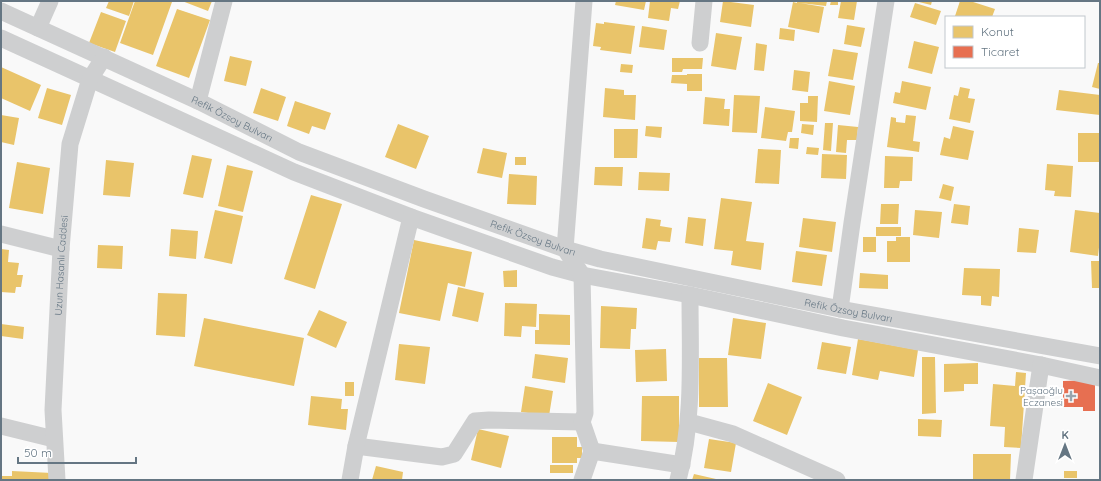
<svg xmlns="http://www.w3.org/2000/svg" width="1101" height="481" font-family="Quicksand,sans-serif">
<rect width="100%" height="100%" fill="#f9f9f9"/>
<path fill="#e9c46a" d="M109 1H134L129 16 106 8Z
M135 1H169L172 2 153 55 120 43Z
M182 1H212L208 11Z
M616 1H646L644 10 615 5Z
M650 1H680L678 9 671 8 669 21 648 18Z
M723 1 754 5 751 27 720 22Z
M797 1H827L826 6 800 3 824 7 819 33 788 27 793 2 797 3Z
M831 1H838V5H830Z
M841 1H857L854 20 838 18Z
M915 1H932L931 5Z
M960 1H970L995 9 992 17H960L955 16Z
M915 3 941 11 936 25 910 17Z
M177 9 210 20 189 78 156 66Z
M101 12 126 21 115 52 89 43Z
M604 22 635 26 631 54 600 50 601 47 593 46 596 23 604 24Z
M847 25 865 28 861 47 844 44Z
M642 26 667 30 664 50 639 47Z
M780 28 795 30 794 41 779 39Z
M716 33 742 37 736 70 711 66Z
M914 41 939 47 932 74 908 68Z
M756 43 767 45 764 71 754 70Z
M833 49 858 53 853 80 828 76Z
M230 56 252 61 246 86 224 81Z
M672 58H703L702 69H683L682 72H672Z
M1098 63H1100V89L1092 87Z
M621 64 633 65 632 73 620 72Z
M1 67 41 85 30 111 1 98Z
M794 70 810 72 808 92 792 90Z
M687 74H702V91H687V84L671 83 672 75H687Z
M829 81 855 86 850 115 824 111Z
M902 81 931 87 926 110 893 103 895 92 900 93Z
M960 87 970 89 968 98 975 99 970 123 949 119 954 95 958 96Z
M47 88 71 95 62 125 38 118Z
M261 88 286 97 278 121 253 113Z
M605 88 624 90V95H636L635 120 603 117Z
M1059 90 1100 95V115L1056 110Z
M734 95 760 96 757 133 732 132Z
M808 96H818L817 122 800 121V103H808Z
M705 97 725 99 724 109H730L729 126 703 124Z
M295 101 331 113 325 130 312 126 309 134 287 126Z
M765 107 795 111 792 132H788L786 141 761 138Z
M1 115 19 118 14 145 1 142Z
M906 115 916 116 913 141 920 142 919 152 887 147 891 117 896 118V122L905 123Z
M825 123H833L831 151 823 150Z
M398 124 429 136 416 169 385 157Z
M802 124 814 125 813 135 801 133Z
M838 125 858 127 857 140H847L846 153 836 152Z
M646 126 662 127 661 138 645 136Z
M953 126 974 131 968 160 940 155 944 137 950 139Z
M614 129H638L637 158H614Z
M1078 133H1100V162H1078Z
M790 138H799L798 149 789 148Z
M807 147 819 148 818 155 806 154Z
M483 148 507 153 502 178 477 173Z
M758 149 781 150 779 184 755 183Z
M822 154 847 155 846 179 821 178Z
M192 155 212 159 203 198 183 194Z
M885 156 913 157 912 181H900L899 188H884Z
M515 157H526V165H515Z
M106 160 134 163 130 197 103 195Z
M17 162 50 168 43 214 9 208Z
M1047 164 1073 166 1071 197 1054 196 1055 191 1045 190Z
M227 165 253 171 243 212 218 206Z
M595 167H623L622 186 594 185Z
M639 172 670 173 669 191 638 190Z
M509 174 537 176 536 205 507 204Z
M943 184 954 187 951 201 939 198Z
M311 195 342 204 315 289 284 279Z
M721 198 752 202 746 241 764 243 761 270 731 265 733 251 714 249Z
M881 204H899L898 224H880Z
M954 204 970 206 968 225 951 223Z
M215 210 243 216 232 264 204 258Z
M915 210 942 212 939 238 913 235Z
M1075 210 1100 213V239L1098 256 1070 252Z
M688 217 706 219 703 246 685 243Z
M646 218 661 220 660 226 672 228 670 242 658 241 656 250 642 248Z
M803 218 836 222 832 252 799 247Z
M876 227H901V236H876Z
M1019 228 1039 230 1036 253 1017 252Z
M171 229 198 231 196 259 169 256Z
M863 237H876V252H863Z
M896 237H910V262H887V241H896Z
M414 240 472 252 465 287 448 283 440 321 399 313Z
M98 245 123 246 122 269 97 268Z
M1 249 9 250 8 262 19 263 17 275H23L21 287H16L15 293 1 292Z
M796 251 827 255 822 286 792 282Z
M1091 261H1100V288H1092Z
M964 268 1000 269 999 297 992 296 991 306 981 305V296L962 295Z
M517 270V287H504L503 271Z
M860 273 888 275V289L859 288Z
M458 287 484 293 478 322 452 316Z
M158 293 187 294 185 337 156 335Z
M505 303 537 304 536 327 522 326 521 337 504 336Z
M601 306 637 308 636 329H631L630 349 600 348Z
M319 310 347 322 336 348 307 335Z
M539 314 570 315V345L535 344V330H539Z
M204 318 304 338 294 386 194 366Z
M733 318 766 323 761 359 728 355Z
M1 324 24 327 23 339 1 336Z
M858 339 918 350 914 377 880 371 878 380 852 375Z
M822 342 851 347 846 374 817 369Z
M399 344 430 347 425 384 395 380Z
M666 349 667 381 636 382 635 350Z
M535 354 568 358 565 383 532 378Z
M922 357H935L936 413 922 414Z
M699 358H727L728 407H699Z
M978 363V384H964V391L944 392V364Z
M1016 372 1026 373 1021 448 1004 447 1005 427 990 426 993 384 1015 386Z
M345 382H354V396H345Z
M768 383 802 397 787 435 753 421Z
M525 386 553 391 549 416 521 412Z
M311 396 342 399 341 409H348L346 430 308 425Z
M642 396H679V442L641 441Z
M918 419 942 420 941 437 918 436Z
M478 429 509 436 501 468 471 460Z
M552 437H577V447H582V458H577V463H552Z
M709 439 736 443 731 472 704 468Z
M973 454H1011L1010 480H973Z
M550 465H573V473H550Z
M376 466 403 472 402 480H372Z
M12 471 52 473V480H2V476H12Z
M1064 471H1077V478H1064Z
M694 474 716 479V480H692Z"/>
<path fill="#e76f51" d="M1095 380V411H1083V407H1063V381Z"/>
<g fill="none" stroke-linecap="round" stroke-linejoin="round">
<g stroke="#cecfd0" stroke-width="17">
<path id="s1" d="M1 11 198 101 299 152 424 199 565 249 600 259 840 309 1100 356"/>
<path d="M38 28 50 1"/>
<path d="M1 38 294 172 411 217 552 267 582 275 690 295 843 328 1041 365 1100 378"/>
<path d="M700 43 704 1"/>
<path d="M198 101 224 1"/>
<path d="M1 234 61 249"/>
<path d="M840 309 852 223 886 1"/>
<path d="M689 422 733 434 837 480"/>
<path d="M1 426 54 439"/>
<path d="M356 446 442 457 454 454 475 421 489 420 582 422"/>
<path d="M592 451 682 465"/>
<path id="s2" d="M57 480 53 410 61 249 70 144 90 79 104 57"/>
<path d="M350 480 356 446 411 217"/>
<path d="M582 480 592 451 582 422 585 413 582 275 565 249 584 1"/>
<path d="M678 480C694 420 690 357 690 295"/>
<path d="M1024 480 1041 365"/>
</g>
</g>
<path fill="#99a4ac" stroke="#fff" stroke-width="1.5" d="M1069 390h4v4h4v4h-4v4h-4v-4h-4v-4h4z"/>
<g text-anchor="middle" stroke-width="4" stroke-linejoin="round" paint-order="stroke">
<g font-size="10" fill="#657683" stroke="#fff">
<text dy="4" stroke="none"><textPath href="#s1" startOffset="255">Refik Özsoy Bulvarı</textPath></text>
<text dy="4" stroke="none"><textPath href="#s1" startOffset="579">Refik Özsoy Bulvarı</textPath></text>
<text dy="4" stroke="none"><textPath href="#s2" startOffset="215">Uzun Hasanlı Caddesi</textPath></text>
<text dy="4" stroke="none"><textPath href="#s1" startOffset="903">Refik Özsoy Bulvarı</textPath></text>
</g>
<g font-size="10" fill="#657683" stroke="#fff" text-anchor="end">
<text x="1063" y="394">Paşaoğlu<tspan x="1063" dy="12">Eczanesi</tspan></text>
</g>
</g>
<rect width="1101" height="481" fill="none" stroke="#657683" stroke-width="4"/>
<rect x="945" y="16" width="140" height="52" fill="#ffffff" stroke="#c1c8cd"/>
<rect x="953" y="26" width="20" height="12" fill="#e9c46a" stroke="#c1c8cd"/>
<text x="981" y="36" font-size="12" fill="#657683">Konut</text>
<rect x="953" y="46" width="20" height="12" fill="#e76f51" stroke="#c1c8cd"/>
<text x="981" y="56" font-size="12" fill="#657683">Ticaret</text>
<g transform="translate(1065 445)" stroke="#ffffff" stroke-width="3" paint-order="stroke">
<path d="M0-3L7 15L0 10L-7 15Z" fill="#657683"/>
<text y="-6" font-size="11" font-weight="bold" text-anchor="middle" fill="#657683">K</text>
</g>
<path d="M18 457v6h118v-6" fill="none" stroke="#657683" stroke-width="2"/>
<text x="24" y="457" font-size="12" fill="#657683" stroke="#ffffff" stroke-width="3" paint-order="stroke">50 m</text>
</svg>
